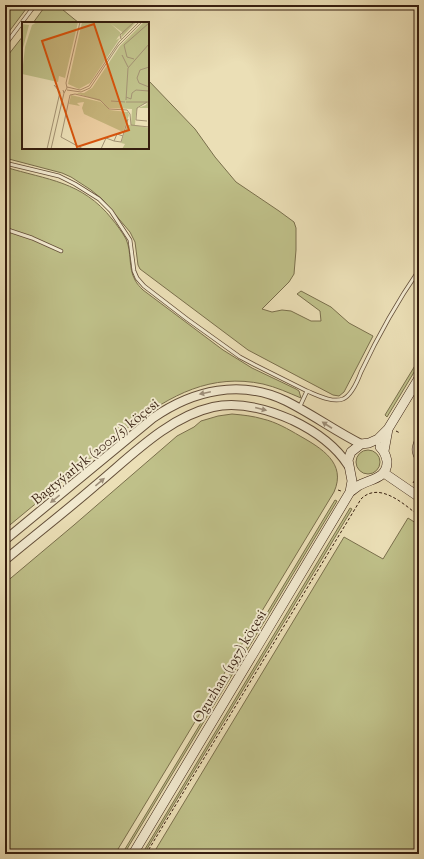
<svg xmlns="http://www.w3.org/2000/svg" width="424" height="859" font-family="'Sorts Mill Goudy',serif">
<rect width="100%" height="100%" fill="#ebdfb6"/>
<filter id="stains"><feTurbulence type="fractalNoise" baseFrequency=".005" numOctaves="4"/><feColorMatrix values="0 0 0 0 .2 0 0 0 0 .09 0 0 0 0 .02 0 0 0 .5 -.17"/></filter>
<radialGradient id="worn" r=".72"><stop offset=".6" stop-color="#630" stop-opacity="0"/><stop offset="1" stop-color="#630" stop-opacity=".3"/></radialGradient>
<path fill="#bfc089" stroke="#7a6f4c" d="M5 5H29L5 37Z
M46 5H57L79 23H33Z
M23 36V148H148V80L195 129 215 157 236 182 279 211 294 222 296 228V250L294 274 289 282 262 309 272 312 282 310 291 311 311 321H321L320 311 297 294 301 291 331 307 349 323 373 336 344 392 339 396 333 395 248 350 140 269 138 265 135 242 130 232 102 199 91 190 71 177 62 173 5 158V59Z
M5 167C47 180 82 181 112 219 117 225 122 232 126 239 132 252 128 268 135 280 137 284 140 287 143 290L223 350 252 368 296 389 299 391 301 398C289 393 276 387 263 384 211 373 171 395 131 425L5 529Z
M419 359V364L387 417 385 415Z
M232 414C243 415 253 416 263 419 276 422 288 429 300 436 321 448 347 463 334 492L115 854H5V583L74 525 177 436 194 427 201 421 218 416Z
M356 462a12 12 0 1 1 24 0a12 12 0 1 1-24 0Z
M335 500 337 501 124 854H122Z
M350 508 352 509 144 854H142Z
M408 518 419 525V854H153L344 537 383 559Z"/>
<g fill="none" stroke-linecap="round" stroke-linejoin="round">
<g stroke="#634e39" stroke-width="4.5">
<path id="service" d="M416 5 419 8
M5 45 35 5
M5 163 59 176 75 184 99 199 111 211 130 240 134 271 137 278 144 286 187 319 240 357 255 365 307 391
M5 229 32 238 61 251
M300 406 307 391C317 395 332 403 343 399 352 395 358 380 361 372 378 336 397 302 419 270
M419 435C414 445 411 452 419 461"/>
</g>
<g stroke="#634e39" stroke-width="10">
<path id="tertiary" d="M5 540 153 418C193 390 241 379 286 401 312 414 335 431 361 444
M5 560C35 535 66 511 96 485 130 457 168 417 213 407 240 401 267 409 292 420 313 430 335 445 348 465"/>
</g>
<g stroke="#361e0f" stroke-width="10">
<path id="secondary" d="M388 429 419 378
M384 473 419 497
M350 492C353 490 355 488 358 486 369 479 388 479 387 461 386 455 384 451 380 447
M133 854 350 492 352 481 348 460 351 452 361 444 369 443 378 439 388 429 384 451"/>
</g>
<path stroke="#361e0f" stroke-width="1" stroke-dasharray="3 2" stroke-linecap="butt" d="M396 431 400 433
M413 483 416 478
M338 490 341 491
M146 854 361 499C379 481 404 504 419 516"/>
<use href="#service" stroke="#f2ead0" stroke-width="3"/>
<use href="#tertiary" stroke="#f2ead0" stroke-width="8"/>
<use href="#secondary" stroke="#f2ead0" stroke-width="9"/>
</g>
<defs><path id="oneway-solid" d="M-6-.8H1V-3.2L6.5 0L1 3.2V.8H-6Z"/></defs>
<g fill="#9d8e79">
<use href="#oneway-solid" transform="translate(205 393) rotate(168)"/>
<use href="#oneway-solid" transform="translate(261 409) rotate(14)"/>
<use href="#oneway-solid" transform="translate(327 425) rotate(-147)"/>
<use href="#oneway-solid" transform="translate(100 482) rotate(-40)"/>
<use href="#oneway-solid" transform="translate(55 499) rotate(141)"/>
</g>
<g text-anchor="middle" stroke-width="4" stroke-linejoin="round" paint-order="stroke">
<g font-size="14" fill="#361e0f" stroke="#f2ead0">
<text transform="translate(95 451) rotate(-39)" y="5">Bagtyýarlyk (2002/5) köçesi</text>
<text transform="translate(229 666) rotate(-59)" y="5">Oguzhan (1957) köçesi</text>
</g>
</g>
<g transform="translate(22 22)">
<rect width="127" height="127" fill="#ebdfb6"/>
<path d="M15 0H56L43 56 37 54 36 60 0 52 3 25 10 3ZM60 0H114L99 16 100 10 89 2 99 11 94 18 98 16 68 61 57 67 46 62ZM122 0H127V86H116L124 83 125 81 116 85 114 91 113 103 127 106V127H100L103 122 99 121 105 103H109L110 87 85 86 80 80 54 71H62L70 66 98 24ZM0 2 7 3 0 30ZM49 73 79 80 88 88 106 90 107 93 101 110 62 92 60 86 62 80 55 81 58 84 47 82Z" fill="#bfc089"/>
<path fill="none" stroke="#a39273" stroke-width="1" d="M99 17 98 13 112 0M100 33 106 45M112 37 105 35 102 23 127 1M127 45 118 48 115 56 117 61 127 65M45 65 58 68 67 64 97 20 117 0M41 68 42 71 45 66 44 61 58 0M45 68 59 70 68 66 96 24 120 0M53 72 78 78 87 87 105 88 108 92 109 103 127 105M53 72 48 73 39 115 61 127M104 75 109 77 110 71 114 68 127 69M104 78 106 46 127 22M89 79 103 80M104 80H127M125 80 115 86 114 98 125 99M101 114 95 112 92 119 99 120 106 97M25 127 38 70 32 63M29 127 42 71M79 127 84 116 92 119"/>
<path fill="#d6530c" fill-opacity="0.15" stroke="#d6530c" stroke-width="2" d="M72 2 107 108 55 125 20 19Z"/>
<rect width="127" height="127" fill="none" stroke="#361e0f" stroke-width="2"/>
</g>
<rect width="424" height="859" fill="none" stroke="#ebdfb6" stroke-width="20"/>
<rect x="6" y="6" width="412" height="847" fill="none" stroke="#361e0f" stroke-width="2"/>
<rect x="10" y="10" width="404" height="839" fill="none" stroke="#361e0f"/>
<rect width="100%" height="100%" filter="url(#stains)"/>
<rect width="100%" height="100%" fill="url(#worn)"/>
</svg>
